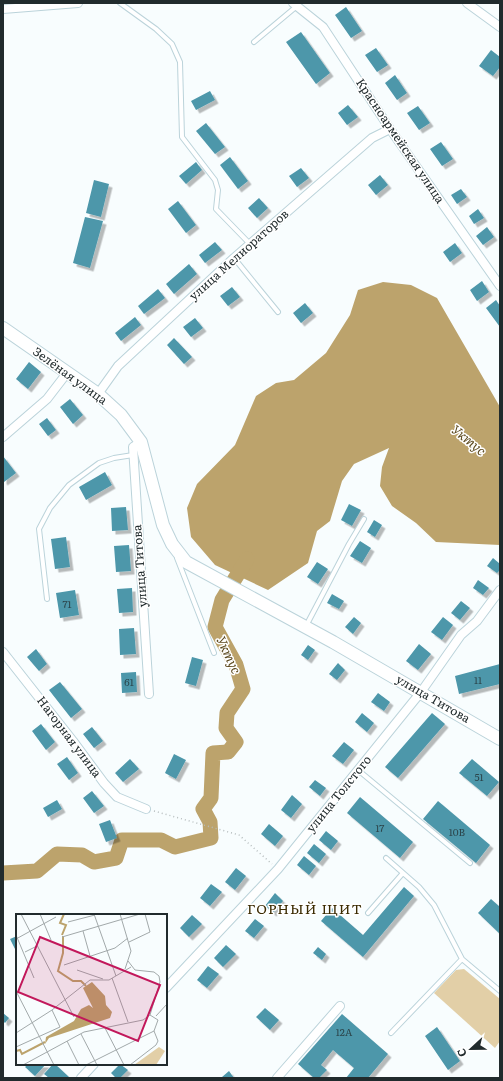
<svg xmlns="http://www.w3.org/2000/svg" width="503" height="1081" font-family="Literata,serif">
<defs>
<filter id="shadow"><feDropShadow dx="3.5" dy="3.5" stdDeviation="0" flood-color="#0004"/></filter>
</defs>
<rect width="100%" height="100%" fill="#f8fdfe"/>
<path fill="#e2cfa7" d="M464 969 500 999V1041L495 1048 434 993 456 970Z"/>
<path fill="#bca36c" d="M383 282 411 285 437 298 500 407V545L436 542 416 523 392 506 380 486 382 467 389 448 354 464 342 481 330 521 317 531 308 563 268 590 215 565 191 537 187 508 197 484 235 445 256 396 276 383 294 380 326 353 350 315 358 290Z"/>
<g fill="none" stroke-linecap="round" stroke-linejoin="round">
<path stroke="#bca36c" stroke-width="15" d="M3 873 37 871 57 854 82 855 94 862 116 858 122 840H161L175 847 211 838 210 822 203 809 211 798 213 753 228 752 236 742 226 728 227 713 243 689 236 665 215 627 222 600 247 559"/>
</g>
<path fill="#4d97aa" filter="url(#shadow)" d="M346 7 362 31 351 38 335 15Z
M301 32 330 73 316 84 286 42Z
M376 48 388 65 377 72 365 55Z
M491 50 500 57V67L493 76 479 66Z
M395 75 407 93 397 100 385 83Z
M210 91 215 100 196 110 191 101Z
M348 105 358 117 347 125 338 113Z
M418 106 430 123 419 130 407 113Z
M206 123 225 147 215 154 196 131Z
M441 142 453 159 442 166 430 149Z
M230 157 248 181 238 189 220 165Z
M196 162 202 170 186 184 179 176Z
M301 168 309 178 297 187 289 176Z
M380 175 388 185 376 195 368 185Z
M94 180 109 184 101 217 86 213Z
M461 189 467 197 457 204 451 195Z
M259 198 268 208 257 218 248 208Z
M178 201 196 225 186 233 168 209Z
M478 209 484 218 474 224 469 216Z
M85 217 103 221 90 268 73 263Z
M487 227 494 237 483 245 476 236Z
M215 242 222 250 205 263 199 255Z
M455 243 462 253 450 262 443 252Z
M189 264 197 274 174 294 166 284Z
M482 281 489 292 477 301 470 290Z
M232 287 240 297 228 306 220 296Z
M158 289 165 298 144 314 138 306Z
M496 300 500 306V327L486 308Z
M305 303 313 313 301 323 293 313Z
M135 317 141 325 121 341 115 333Z
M195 318 203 328 191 337 183 327Z
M174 338 192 357 184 364 167 345Z
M29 362 41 372 28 389 16 379Z
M70 399 83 415 73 424 60 407Z
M47 418 56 430 48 436 39 424Z
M3 456 16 473 4 482 3 480Z
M105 472 112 485 86 500 79 487Z
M349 504 361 510 352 526 341 520Z
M126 507 128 530 112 531 111 508Z
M374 520 382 525 375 537 367 532Z
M66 537 70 567 55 569 51 539Z
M360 541 371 548 362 563 350 556Z
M129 545 131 571 116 572 114 546Z
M493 558 500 564V570L497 573 487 566Z
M317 562 328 569 318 584 307 577Z
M478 580 489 588 483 595 473 588Z
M132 588 133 612 119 613 117 589Z
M75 590 79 615 60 618 56 593Z
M332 594 344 601 339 609 327 603Z
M461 601 470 608 460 620 451 613Z
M354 617 361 623 353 634 345 627Z
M443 617 453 625 442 640 431 632Z
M134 628 136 654 120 655 119 629Z
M419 644 431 654 418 670 406 661Z
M308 645 315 650 308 660 301 655Z
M36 649 47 664 39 671 27 657Z
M192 657 203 660 196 686 185 683Z
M338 663 345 670 337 680 329 674Z
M500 664V684L459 694 455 676Z
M136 672 137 692 122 693 121 673Z
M60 682 82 709 71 718 49 690Z
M378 693 390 702 384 711 371 702Z
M362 713 374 723 367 732 355 722Z
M432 713 445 724 398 778 385 767Z
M41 724 55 742 46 750 32 731Z
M92 727 103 741 94 748 83 734Z
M344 742 354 750 343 764 332 756Z
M174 754 186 760 176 779 165 773Z
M67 757 78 773 69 780 57 764Z
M130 759 139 769 123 782 115 773Z
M472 759 499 782 487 796 459 773Z
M315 780 326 788 320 796 309 787Z
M92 791 104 806 94 813 83 798Z
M292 795 302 804 291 818 281 810Z
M360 797 413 842 400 858 347 813Z
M57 800 62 809 48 817 43 808Z
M438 801 490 845 476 863 423 819Z
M110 820 117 838 106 842 99 824Z
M269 824 283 836 275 846 261 834Z
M326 831 338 841 331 850 319 840Z
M314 844 326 854 319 863 307 853Z
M304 856 316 866 309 875 297 865Z
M236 868 246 876 235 890 225 882Z
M211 884 222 892 210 906 200 898Z
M404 887 414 896 363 957 321 921 332 908 363 935Z
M275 893 283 901 273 913 265 906Z
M491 899 500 907V934L478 913Z
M192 915 202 924 189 937 180 928Z
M255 919 264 926 254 938 245 931Z
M17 936V948L15 949 10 939Z
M226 945 236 954 223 967 214 958Z
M318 947 326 954 322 960 313 953Z
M208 966 219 974 207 988 197 980Z
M265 1008 279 1020 270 1030 256 1017Z
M3 1013 9 1018 5 1023 3 1021Z
M342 1014 388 1054 368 1078H346L354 1068 333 1050 321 1065 327 1070 319 1078H314L298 1064Z
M437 1027 460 1061 448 1070 425 1036Z
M28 1064H46L35 1076 25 1067Z
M53 1064H55L69 1077 49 1078 44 1074Z
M120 1064 128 1070 120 1078H116L111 1073Z
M229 1071 234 1078H223L222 1077Z"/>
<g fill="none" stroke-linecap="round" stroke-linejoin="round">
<g stroke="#bbd3da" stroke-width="6">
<path id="lane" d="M120 3 156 29 172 44 180 62 182 137 215 180 218 190 216 209 250 244
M254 42 297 6
M234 258 278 312
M177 558 214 653
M47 599 39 529 50 508 69 485 99 463 114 458 133 455
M306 626 349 544 364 519
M358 770 470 863
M386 858 419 887 434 905 462 959 500 991
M368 913 403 873
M391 1033 462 959"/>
</g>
<g stroke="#bbd3da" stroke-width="10">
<path id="street" d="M293 3 323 27 390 129 500 286
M467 3 500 27
M3 9 78 3
M98 394 118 366 234 258 372 138 390 129
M3 437 47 399 67 373
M141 442 133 447 149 694
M3 652 73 741 104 783 117 797 146 809
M166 988 278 869 421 692 461 635 477 621 500 590
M81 1078 94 1064
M277 1078 340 1006"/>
</g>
<g stroke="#bbd3da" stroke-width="14">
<path id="secondary" d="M3 328 98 394 121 415 141 442 163 525 172 544 186 562 333 642 500 739"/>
</g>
<path stroke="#b6bdbe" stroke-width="1.5" stroke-dasharray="1 3" stroke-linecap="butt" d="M154 811 239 835 272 864"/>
<use href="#lane" stroke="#fff" stroke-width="4"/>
<use href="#street" stroke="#fff" stroke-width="8"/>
<use href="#secondary" stroke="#fff" stroke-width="12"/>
</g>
<g text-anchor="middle" stroke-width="3" stroke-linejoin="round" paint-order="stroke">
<g font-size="10" fill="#2c464c">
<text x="67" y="608">71</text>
<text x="478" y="684">11</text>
<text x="129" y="686">61</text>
<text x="479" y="781">51</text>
<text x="380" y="832">17</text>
<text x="457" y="836">10В</text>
<text x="344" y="1036">12А</text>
</g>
<g font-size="12" fill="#212b2d" stroke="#fff">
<text transform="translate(400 141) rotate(56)" y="4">Красноармейская улица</text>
<text transform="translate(239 255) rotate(-42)" y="4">улица Мелиораторов</text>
<text transform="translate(70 376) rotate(36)" y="4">Зелёная улица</text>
<text transform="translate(140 566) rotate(-94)" y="4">улица Титова</text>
<text transform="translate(433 699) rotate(30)" y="4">улица Титова</text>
<text transform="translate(69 737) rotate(53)" y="4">Нагорная улица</text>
<text transform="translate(339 794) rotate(-51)" y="4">улица Толстого</text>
</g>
<g font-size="13" font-style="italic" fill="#5b481d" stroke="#fff">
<text transform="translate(469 440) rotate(39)" y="5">Уктус</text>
<text transform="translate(229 655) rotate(65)" y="5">Уктус</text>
</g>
<g font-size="14" letter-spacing="1" fill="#3b2b02" stroke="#fff">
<text x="305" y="914">ГОРНЫЙ ЩИТ</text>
</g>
</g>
<g transform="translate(16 914)">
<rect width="151" height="151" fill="#f8fdfe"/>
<path d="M143 133 149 137 140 151H118Z" fill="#e2cfa7"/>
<path d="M76 68 89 82 90 91 96 98 94 104 33 124 29 130 30 123 58 107 65 95 73 91 77 94 67 74Z" fill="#bca36c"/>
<path fill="none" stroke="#bca36c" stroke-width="2" d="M46 21 50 11 44 9 48 0M47 22V39L42 57 57 67H65L70 72M0 137 4 136 6 140 29 128"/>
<path fill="none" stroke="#a2a9aa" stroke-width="1" d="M5 0 58 103M24 0 35 26M78 0 100 62M104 0 115 37 109 55M52 8 79 1M67 17 74 42M0 21 18 64M46 23 124 0M0 25 40 3M113 28 134 18 129 0M9 38 21 32M48 51 99 34 112 24M61 56 87 65M96 64 112 108M0 77 38 151M140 102 151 90M89 114 108 151M0 119 36 96 74 66H93L115 53M65 120 81 151M51 127 63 151M0 133 44 113 36 96M7 151 68 118 127 106 134 101 144 68 143 62 138 58 119 56 112 47M70 151 138 117 142 106 134 101M114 151 140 131 142 127 138 117"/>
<path fill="#c2185b" fill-opacity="0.15" stroke="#c2185b" stroke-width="2" d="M24 23 144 71 122 127 2 78Z"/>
<rect width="151" height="151" fill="none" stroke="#212b2d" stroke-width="2"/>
</g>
<rect width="503" height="1081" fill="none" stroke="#212b2d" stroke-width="8"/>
<g transform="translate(471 1049) rotate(248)" stroke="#ffffff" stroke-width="3" paint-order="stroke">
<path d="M0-3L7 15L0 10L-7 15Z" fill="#212b2d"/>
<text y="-6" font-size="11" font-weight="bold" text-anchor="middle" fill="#212b2d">С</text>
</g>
</svg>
